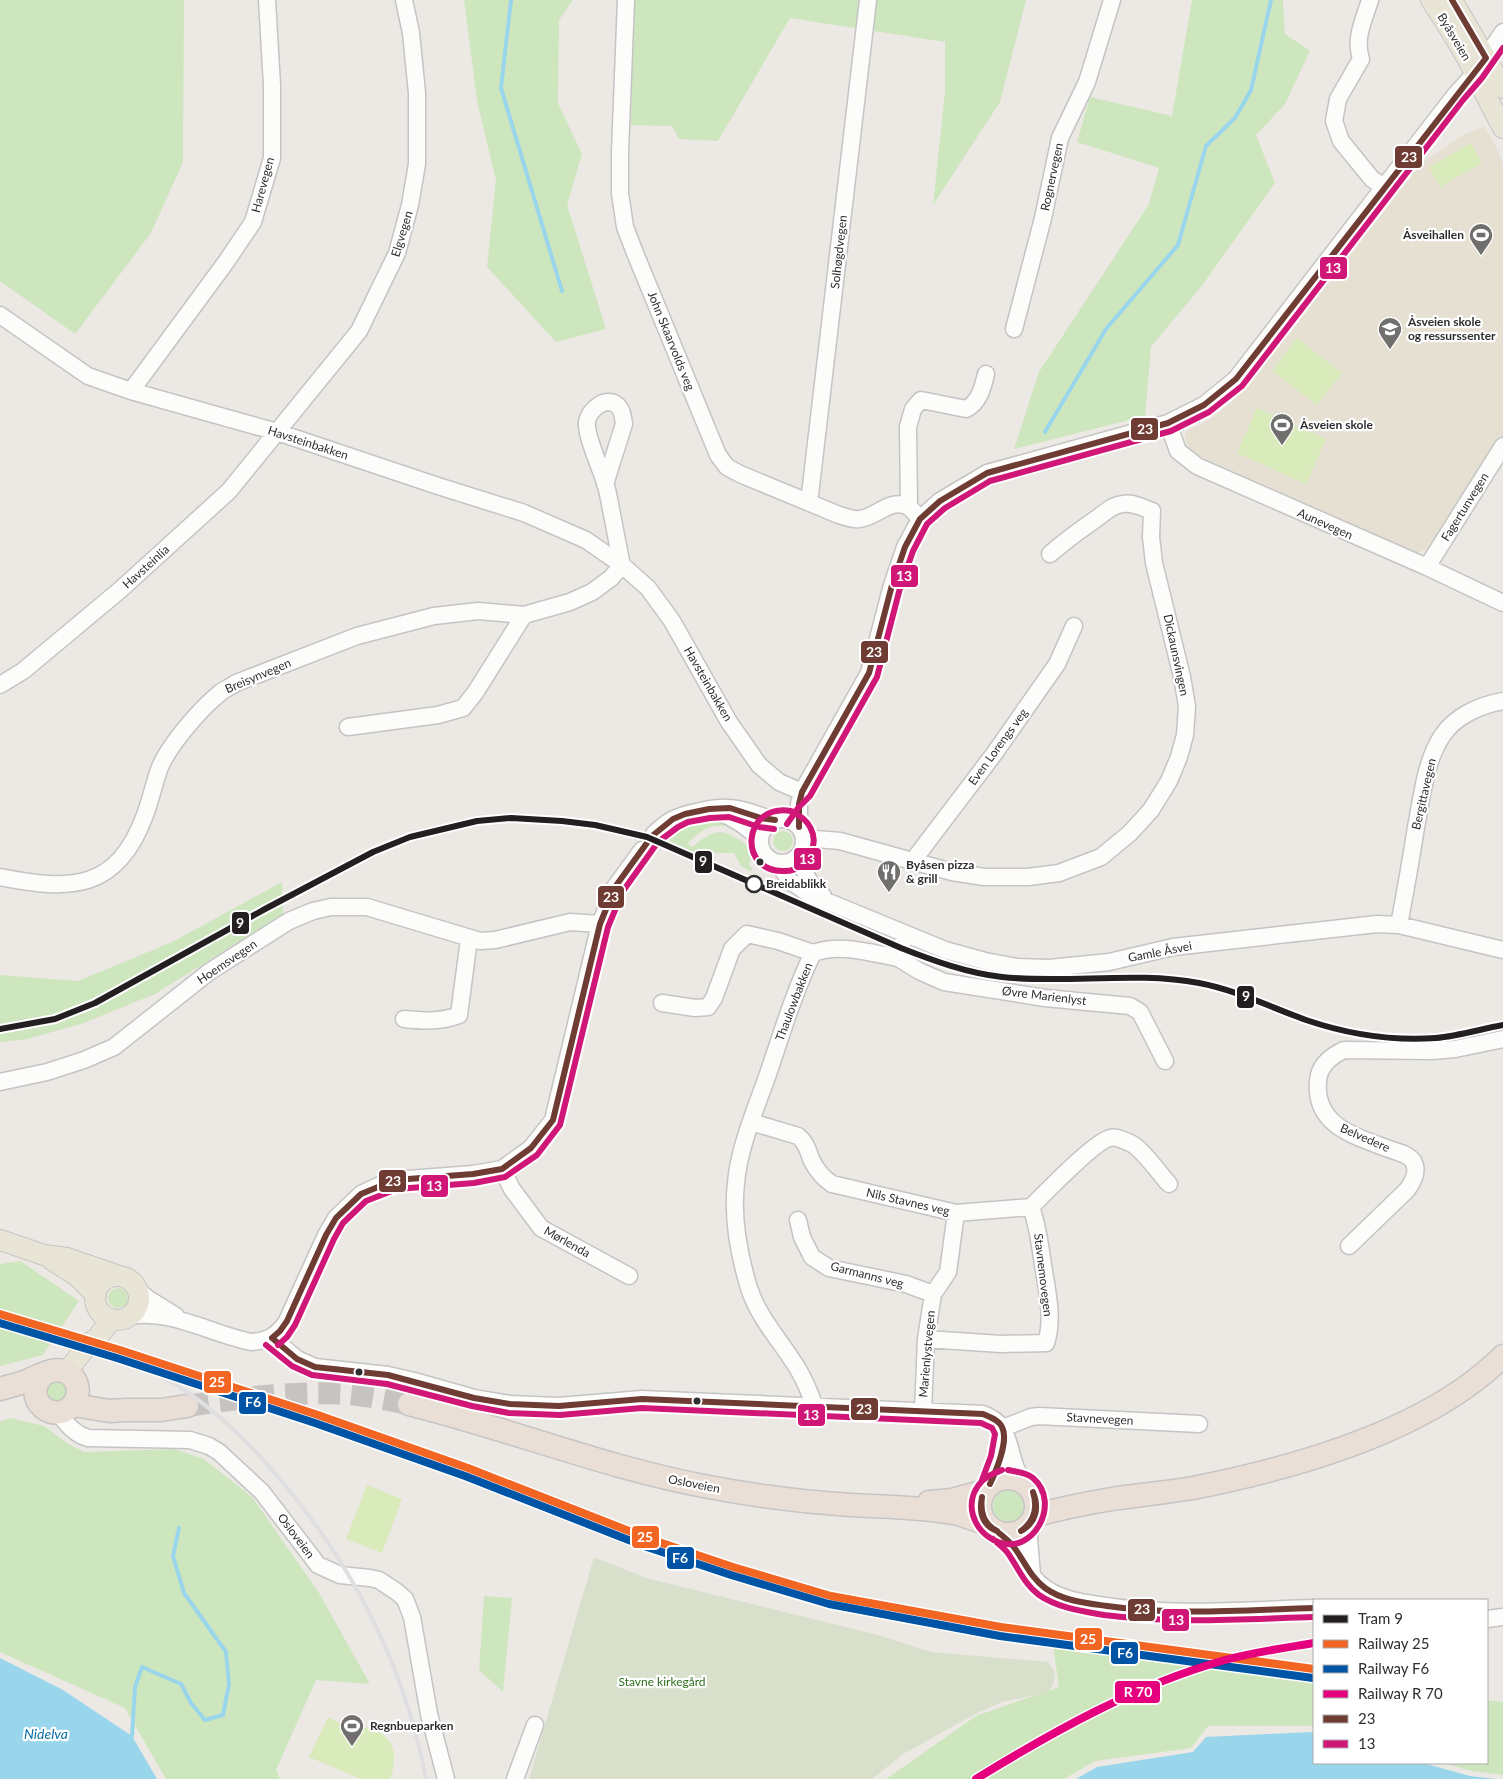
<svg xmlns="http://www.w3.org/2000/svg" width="1503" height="1779" font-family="Lato,sans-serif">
<rect width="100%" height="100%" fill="#ece8e4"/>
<path fill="#e6e0d3" d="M1484 126 1493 141 1503 163V437L1435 544 1430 542 1426 549 1420 552H1412L1198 455 1189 448 1185 439 1186 431 1207 421 1228 405 1246 389 1421 164 1461 136Z"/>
<path fill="#cee6be" d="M0 0H184L183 162 151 233 75 334 0 281Z
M464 0H573L559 20 558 103 582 154 567 205 606 329 556 342 487 267 496 180 477 101Z
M633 0H1026L1000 102 933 205 945 92V42L790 18 718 141 679 139 672 126 631 125Z
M1192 0H1283L1285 34 1310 51 1285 104 1256 135 1275 183 1204 283 1151 347 1145 416 1014 449 1039 372 1149 204 1159 168 1077 142 1090 97 1172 116Z
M703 819 714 820 733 824C727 827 723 825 716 826 705 827 696 835 688 843L692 847C718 826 724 829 750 847L752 861H749L750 867 753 868 752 870 750 871 741 866 734 853H716L706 850 703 856 670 842V840L661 837C674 827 686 821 703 819Z
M773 841a10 10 0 1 1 20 0a10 10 0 1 1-20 0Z
M282 882 283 914 155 994 81 1024 27 1039 0 1042V975L78 981 172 942Z
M20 1261 79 1301 43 1355 0 1366V1264Z
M108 1298a10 10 0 1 1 20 0a10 10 0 1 1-20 0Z
M60 1379 69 1388 64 1400 55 1402 48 1397 46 1388 48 1384Z
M10 1418 44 1426 67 1443 84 1452 174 1449 204 1459 252 1497 319 1593 370 1684 316 1680 276 1770 280 1779H166L125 1708 0 1652V1422Z
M993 1506a16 16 0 1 1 32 0a16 16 0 1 1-32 0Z
M484 1596 512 1598 503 1692 479 1670Z
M1053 1645 1240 1666 1314 1676V1726H1208L1191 1748 1095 1761 1064 1779H886L976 1716 1059 1687Z
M1487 1700 1503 1702V1775L1472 1771 1443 1763H1487Z"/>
<path fill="#d8e0cc" d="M594 1557 646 1578 878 1635 931 1652 1048 1662 1054 1670 1055 1677 1052 1687 1046 1693 1002 1702 977 1713 903 1754 872 1779H529Z"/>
<path fill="#d9eabb" d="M1471 143 1482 163 1440 187 1429 167Z
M1297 338 1342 373 1317 405 1272 371Z
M1257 408 1326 439 1306 484 1237 453Z
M367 1485 402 1499 382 1553 346 1539Z
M328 1717 354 1731 370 1726C376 1730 383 1734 387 1739 397 1749 395 1767 390 1779H361L309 1757Z"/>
<path fill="#99d6ec" d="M0 1658 63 1690 132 1736 157 1779H0Z
M1310 1732 1314 1733V1763H1423L1470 1776 1496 1779H1076L1097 1767 1193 1752 1206 1737Z"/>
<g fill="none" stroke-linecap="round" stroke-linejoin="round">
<path stroke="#99d6ec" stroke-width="4" d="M511 0 501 88 562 291
M1045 432 1106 329 1178 245 1206 146 1235 118 1251 90 1271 0
M132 1736 135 1687 142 1667 181 1684 191 1703 205 1720 223 1715 229 1684 226 1652 184 1593 173 1556 179 1528"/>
<path stroke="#c6c3c0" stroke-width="22" stroke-dasharray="22 11" stroke-linecap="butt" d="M187 1406C240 1398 295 1391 349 1394 369 1396 389 1400 409 1404"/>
<g stroke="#c5c4c5" stroke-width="19">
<path id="minor" d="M626 0 620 152V193L625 227 635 253 718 455 727 467 740 474 839 515C846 517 853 520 859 519 876 518 890 497 909 507 913 510 917 516 920 519
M1370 0C1364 20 1354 38 1361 59L1338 99 1334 121 1341 141 1372 179 1384 187
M0 315 88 376 131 391 277 432 438 486 524 513 586 540 622 565 648 588 672 621 729 722 759 765 779 782 802 792
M1014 329 1043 218 1060 138 1087 82 1112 0
M131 391 226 262 253 222 272 158V85L267 0
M1168 423 1178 451 1197 466 1427 567 1503 603
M809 503 868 0
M909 507 908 427 913 409 921 400 966 409C979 403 983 387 986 374
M1427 567 1503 446
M0 685 23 671 120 590 229 491 359 331 397 253 410 205 417 164V93L411 33 404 0
M348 727 438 715 463 708 475 693 524 615
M718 812C735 818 748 827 760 840
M760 841a22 22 0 1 1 44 0a22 22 0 1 1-44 0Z
M799 827V804L802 792 869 673 892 585 905 547 920 519 940 501 987 473 1168 423 1204 405 1236 379 1384 187 1456 94 1475 73 1503 32
M654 834C660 829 665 823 672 820 684 813 716 807 729 808 745 808 760 817 775 820
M804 838 840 841 952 872 984 877H1028L1059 873 1101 857 1130 833 1151 810 1169 781 1179 757 1185 735 1187 706 1182 677 1154 563 1151 537 1152 511C1143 508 1133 502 1123 504 1111 505 1105 513 1096 519 1080 530 1065 541 1050 554
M802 852C803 873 807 882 823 896
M912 862 994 754 1057 664 1074 626
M778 863 790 881 809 894 945 950 985 961 1017 967 1049 968 1109 962 1173 947 1377 924 1399 925 1503 950
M0 877C71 891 117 891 145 815 151 799 154 783 160 767 170 744 200 709 220 693 224 689 231 687 236 683L357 636 434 616 478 611 524 615 570 602 592 592 611 578 622 565C616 538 612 511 606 485 602 472 585 434 587 422 589 409 607 395 618 406 623 411 623 418 624 424L605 484
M1399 925C1405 893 1411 860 1416 827 1422 797 1425 762 1442 736 1455 716 1480 705 1503 701
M898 958 919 971 944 982 1045 998 1130 1006 1140 1012 1165 1061
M662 1003 695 1008 708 1007 714 998 732 949 747 934 778 941 813 953
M404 1019C424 1021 440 1022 459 1015L469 939
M0 1082 47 1072 84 1060 114 1047 209 972 289 921 313 911 331 907H367L480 941 495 940 570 922 600 924
M751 1122 798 1136C807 1143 808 1152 812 1161 817 1171 823 1178 832 1184L956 1213 1031 1207C1044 1194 1095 1141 1110 1138 1116 1136 1126 1141 1132 1144 1142 1149 1160 1174 1169 1184
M502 1169 512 1189 541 1228 629 1276
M798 1220 802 1237 812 1257 829 1268 906 1284 933 1294
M1349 1246 1407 1190C1413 1182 1419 1171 1413 1161 1408 1154 1397 1152 1389 1149 1355 1136 1314 1126 1318 1081 1319 1066 1331 1056 1344 1050L1432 1051 1455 1049 1503 1039
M138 1290 147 1298 176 1316
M130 1316C170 1309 212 1334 251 1342 268 1341 278 1335 287 1321L326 1235 336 1218 361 1194 380 1185 395 1180 473 1174 502 1169 531 1148 553 1120 600 924 615 887 642 850
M272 1338 297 1359 315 1367 388 1375 414 1381 474 1398 510 1404 559 1406 642 1399 983 1414C1010 1424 1007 1445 1016 1468 1018 1473 1021 1477 1023 1482
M926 1339 1001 1344 1046 1343C1054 1318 1047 1291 1043 1265 1040 1245 1038 1226 1031 1207
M815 1407C810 1393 805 1381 798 1369 781 1341 759 1319 749 1288 739 1255 732 1217 736 1183 739 1147 756 1108 768 1074 782 1033 794 992 813 953 841 943 870 953 898 958L905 934
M923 1411 926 1339 933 1294 948 1272 956 1213
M58 1413C67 1424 74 1434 88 1438L190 1440 209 1446 219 1452 262 1492 318 1565 340 1575 370 1578 379 1580 397 1592 405 1599 412 1617 429 1714 446 1779
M1003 1428 1031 1417 1039 1416 1199 1424
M990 1484 997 1469 1006 1438
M1031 1523 1029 1539 1032 1575
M999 1533C1003 1537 1009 1541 1013 1546 1023 1560 1030 1578 1045 1588 1060 1599 1080 1602 1099 1605 1170 1617 1242 1610 1314 1608
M1487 1619 1503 1617
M515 1779 535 1725"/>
</g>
<g stroke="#c6c5c4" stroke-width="22">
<path id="major" d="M1431 0C1447 24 1462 48 1475 73 1484 92 1493 110 1503 128
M1452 0 1503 88
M0 1240 44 1255 67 1258 119 1276
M52 1260 77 1276 96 1295
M95 1298a22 22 0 1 1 44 0a22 22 0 1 1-44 0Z
M67 1372 88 1344 96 1339 112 1319"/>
</g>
<g stroke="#c6c5c4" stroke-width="25">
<path id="highway" d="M0 1389C10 1386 20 1384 29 1380 44 1373 65 1361 76 1382 79 1389 78 1397 74 1403 57 1428 17 1399 45 1373
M409 1404C510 1429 606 1468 709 1487 756 1496 803 1502 851 1505 885 1507 919 1507 953 1513 964 1515 975 1520 985 1523
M73 1405 110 1411 126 1410H161L187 1406
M980 1506a28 28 0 1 1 56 0a28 28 0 1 1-56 0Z
M929 1502 952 1500 984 1491
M1036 1515C1059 1509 1083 1504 1106 1500 1135 1495 1164 1493 1193 1488 1294 1468 1429 1430 1503 1356"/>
</g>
<use href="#minor" stroke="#fcfcfb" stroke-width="16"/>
<use href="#major" stroke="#e8e4d6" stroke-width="20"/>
<use href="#highway" stroke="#eadfd6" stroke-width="22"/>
<path stroke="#dfdfe1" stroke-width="4" d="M29 1322C85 1340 142 1361 190 1394 226 1419 256 1450 283 1483 355 1569 405 1669 426 1779"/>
<g stroke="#fff" stroke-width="10">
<path id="bus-1" d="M799 827V804L802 792 869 673 892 585 905 547 920 519 940 501 987 473 1168 423 1204 405 1236 379 1486 58 1452 0
M272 1338 280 1331 287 1321 326 1235 336 1218 361 1194 395 1180 473 1174 502 1169 531 1148 553 1120 600 924 615 887 652 836 673 819 685 814 709 809 730 808 761 818 775 820
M272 1338 297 1359 315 1367 388 1375 474 1398 510 1404 559 1406 642 1399 983 1414C990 1417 999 1420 1002 1427 1009 1440 996 1471 990 1484
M982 1497C980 1511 983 1524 997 1531
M982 1497C979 1512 982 1525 997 1531
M1021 1531C1035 1521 1038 1508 1033 1492
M1021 1531C1037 1522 1039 1507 1033 1492
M999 1533C1004 1537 1009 1541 1013 1546 1024 1560 1030 1577 1045 1588 1063 1601 1086 1603 1107 1606 1176 1616 1245 1610 1314 1608"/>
</g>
<g stroke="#fff" stroke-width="10">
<path id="bus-2" d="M791 811C742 803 737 873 785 871 798 871 807 863 811 852 819 835 808 818 792 812
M787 824 798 808 810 796 877 677 900 588 913 551 927 524 945 508 990 481 1171 431 1209 412 1242 386 1463 100 1482 78 1503 48
M266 1345 292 1366 312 1375 387 1384 472 1406 509 1413 560 1415 642 1408 981 1423 992 1428 995 1434 991 1456 982 1480
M278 1345 287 1337 295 1325 334 1239 343 1223 366 1201 397 1189 474 1183 505 1177 537 1155 560 1125 608 927 623 891 658 842 678 827 688 822 710 818 729 817 759 827 774 829
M1002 1470C995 1473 988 1475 982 1481 962 1502 973 1532 998 1542 1033 1556 1062 1503 1033 1478 1026 1472 1017 1472 1008 1470
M993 1539C998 1544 1003 1547 1007 1552 1018 1567 1024 1584 1039 1595 1058 1608 1082 1611 1104 1615 1174 1624 1244 1619 1314 1617"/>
</g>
<use href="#bus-1" stroke="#6e3c32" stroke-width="6"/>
<use href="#bus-2" stroke="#d01778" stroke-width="6"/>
<g stroke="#fff" stroke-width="11">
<path id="rail-1" d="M0 1314 120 1350 318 1415 468 1468 647 1538 733 1567 831 1596 1001 1627 1314 1669"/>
</g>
<g stroke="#fff" stroke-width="11">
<path id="rail-2" d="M0 1323 117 1358 315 1423 465 1476 644 1546 731 1575 829 1604 1000 1636 1313 1678"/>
</g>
<g stroke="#fff" stroke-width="11">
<path id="rail-3" d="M976 1779C1054 1731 1136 1685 1225 1660 1254 1652 1284 1648 1314 1643"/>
</g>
<use href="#rail-1" stroke="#f26522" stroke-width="8"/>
<use href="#rail-2" stroke="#0054a6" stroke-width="8"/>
<use href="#rail-3" stroke="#e5007d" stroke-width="8"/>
<g stroke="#fff" stroke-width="10">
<path id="tram-1" d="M0 1029 55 1019 95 1003 265 909 373 852 410 837 477 821 511 818 562 821 595 825 647 837 901 948C934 961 967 973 1002 977 1067 984 1135 971 1199 983 1236 990 1270 1007 1306 1020 1347 1034 1393 1041 1436 1038 1458 1036 1481 1029 1503 1025"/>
</g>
<use href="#tram-1" stroke="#231f20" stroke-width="6"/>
</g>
<defs>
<g id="stadium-pin" transform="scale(1.25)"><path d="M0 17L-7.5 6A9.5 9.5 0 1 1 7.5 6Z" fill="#706f6e" stroke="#fff"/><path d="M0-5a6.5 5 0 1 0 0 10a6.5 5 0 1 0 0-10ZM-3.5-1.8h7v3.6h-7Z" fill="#fff"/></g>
<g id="school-pin" transform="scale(1.25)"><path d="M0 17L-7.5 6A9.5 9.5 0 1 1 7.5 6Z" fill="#706f6e" stroke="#fff"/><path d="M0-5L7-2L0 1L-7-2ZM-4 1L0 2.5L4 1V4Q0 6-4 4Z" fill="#fff"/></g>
<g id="restaurant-pin" transform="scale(1.25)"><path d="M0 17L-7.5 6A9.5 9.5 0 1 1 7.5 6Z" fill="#706f6e" stroke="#fff"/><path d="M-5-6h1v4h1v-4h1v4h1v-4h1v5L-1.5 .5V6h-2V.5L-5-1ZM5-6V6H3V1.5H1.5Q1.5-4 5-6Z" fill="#fff"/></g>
</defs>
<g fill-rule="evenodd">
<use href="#stadium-pin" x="1481" y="235"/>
<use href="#school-pin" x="1390" y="329"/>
<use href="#stadium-pin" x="1282" y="425"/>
<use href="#restaurant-pin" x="889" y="872"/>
<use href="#stadium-pin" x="352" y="1726"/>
</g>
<g fill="#2e2e2e" stroke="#fff" stroke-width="2">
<circle cx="760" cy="862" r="4.5"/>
<circle cx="359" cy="1372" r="4.5"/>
<circle cx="697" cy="1401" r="4.5"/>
</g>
<circle fill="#fff" stroke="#2e2e2e" stroke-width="2.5" cx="754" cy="884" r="8"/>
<g text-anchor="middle" stroke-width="4.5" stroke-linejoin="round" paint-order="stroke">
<g font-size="12" fill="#2e2e2e" stroke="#fff">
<text transform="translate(1454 37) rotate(59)" y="4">Byåsveien</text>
<text transform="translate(1052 177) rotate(-78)" y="4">Rognervegen</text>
<text transform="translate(263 185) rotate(-75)" y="4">Harevegen</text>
<text transform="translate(402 234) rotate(-73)" y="4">Elgvegen</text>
<text transform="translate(839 252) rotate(-84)" y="4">Solhøgdvegen</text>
<text transform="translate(671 341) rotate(68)" y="4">John Skaarvolds veg</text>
<text transform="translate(308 443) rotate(18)" y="4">Havsteinbakken</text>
<text transform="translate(1465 507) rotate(-58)" y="4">Fagertunvegen</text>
<text transform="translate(1325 524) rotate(24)" y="4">Aunevegen</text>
<text transform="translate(146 567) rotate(-42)" y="4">Havsteinlia</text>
<text transform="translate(1176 655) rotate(78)" y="4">Dickaunsvingen</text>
<text transform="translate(258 676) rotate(-23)" y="4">Breisynvegen</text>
<text transform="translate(708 684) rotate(60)" y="4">Havsteinbakken</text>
<text transform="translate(998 747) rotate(-54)" y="4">Even Lorengs veg</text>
<text transform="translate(1424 794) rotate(-77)" y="4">Bergittavegen</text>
<text transform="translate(1160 952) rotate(-11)" y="4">Gamle Åsvei</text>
<text transform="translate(227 962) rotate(-34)" y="4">Hoemsvegen</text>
<text transform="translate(1044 996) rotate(7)" y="4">Øvre Marienlyst</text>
<text transform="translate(794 1002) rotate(-69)" y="4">Thaulowbakken</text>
<text transform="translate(1365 1138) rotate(24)" y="4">Belvedere</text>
<text transform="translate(908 1202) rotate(13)" y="4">Nils Stavnes veg</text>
<text transform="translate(567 1242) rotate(29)" y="4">Mørlenda</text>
<text transform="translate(867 1275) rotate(14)" y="4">Garmanns veg</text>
<text transform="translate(1043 1275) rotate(83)" y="4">Stavnemovegen</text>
<text transform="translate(927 1354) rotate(-85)" y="4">Marienlystvegen</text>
<text transform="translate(1100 1419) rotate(3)" y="4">Stavnevegen</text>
<text transform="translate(694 1484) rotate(11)" y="4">Osloveien</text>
<text transform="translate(296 1536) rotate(53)" y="4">Osloveien</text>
</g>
<g font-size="12" font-weight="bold" fill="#2e2e2e" stroke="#fff" text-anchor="start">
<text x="1464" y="239" text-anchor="end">Åsveihallen</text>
<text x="1408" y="326">Åsveien skole<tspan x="1408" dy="14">og ressurssenter</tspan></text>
<text x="1300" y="429">Åsveien skole</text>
<text x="906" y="869">Byåsen pizza<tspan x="906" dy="14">&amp; grill</tspan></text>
<text x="370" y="1730">Regnbueparken</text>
</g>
<g font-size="12" font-weight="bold" fill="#2e2e2e" stroke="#fff" text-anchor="start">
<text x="766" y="888">Breidablikk</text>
</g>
<g font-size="12" fill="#2c6e1b" stroke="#fff">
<text x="662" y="1686">Stavne kirkegård</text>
</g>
<g font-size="14" font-style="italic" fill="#0d6fa3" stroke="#fff">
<text x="46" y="1739">Nidelva</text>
</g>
</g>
<g stroke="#fff" stroke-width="2">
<rect x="1394" y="145" width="29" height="24" rx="5" fill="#6e3c32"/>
<rect x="1319" y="256" width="29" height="24" rx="5" fill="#d01778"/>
<rect x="1130" y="417" width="29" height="24" rx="5" fill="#6e3c32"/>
<rect x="890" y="564" width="29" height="24" rx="5" fill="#d01778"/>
<rect x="860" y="640" width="29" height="24" rx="5" fill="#6e3c32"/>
<rect x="793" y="847" width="29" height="24" rx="5" fill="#d01778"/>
<rect x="694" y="850" width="19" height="24" rx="5" fill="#231f20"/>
<rect x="597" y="885" width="28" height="24" rx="5" fill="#6e3c32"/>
<rect x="231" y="911" width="19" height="24" rx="5" fill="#231f20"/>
<rect x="1236" y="985" width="19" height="24" rx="5" fill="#231f20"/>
<rect x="378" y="1169" width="29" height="24" rx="5" fill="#6e3c32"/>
<rect x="420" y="1174" width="29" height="24" rx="5" fill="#d01778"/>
<rect x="203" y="1370" width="29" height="24" rx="5" fill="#f26522"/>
<rect x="238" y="1391" width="29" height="24" rx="5" fill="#0054a6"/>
<rect x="850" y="1397" width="29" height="24" rx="5" fill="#6e3c32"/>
<rect x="797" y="1403" width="29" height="24" rx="5" fill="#d01778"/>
<rect x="631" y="1525" width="29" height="24" rx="5" fill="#f26522"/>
<rect x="666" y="1546" width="29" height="24" rx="5" fill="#0054a6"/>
<rect x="1127" y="1598" width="29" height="24" rx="5" fill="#6e3c32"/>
<rect x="1161" y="1608" width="29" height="24" rx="5" fill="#d01778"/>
<rect x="1074" y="1627" width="29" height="24" rx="5" fill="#f26522"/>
<rect x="1110" y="1641" width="29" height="24" rx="5" fill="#0054a6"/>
<rect x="1114" y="1680" width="47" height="24" rx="5" fill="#e5007d"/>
</g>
<g font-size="14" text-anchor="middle" font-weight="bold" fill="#fff">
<text x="1409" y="162">23</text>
<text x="1333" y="273">13</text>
<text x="1145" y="434">23</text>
<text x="904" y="581">13</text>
<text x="874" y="657">23</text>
<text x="807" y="864">13</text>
<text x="703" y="866">9</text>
<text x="611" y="902">23</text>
<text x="240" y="928">9</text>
<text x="1246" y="1001">9</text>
<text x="393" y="1186">23</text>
<text x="434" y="1191">13</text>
<text x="217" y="1387">25</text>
<text x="253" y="1407">F6</text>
<text x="864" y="1414">23</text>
<text x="811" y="1420">13</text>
<text x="645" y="1542">25</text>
<text x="680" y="1563">F6</text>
<text x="1142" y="1614">23</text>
<text x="1176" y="1625">13</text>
<text x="1088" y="1644">25</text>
<text x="1125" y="1658">F6</text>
<text x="1138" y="1697">R 70</text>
</g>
<rect x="1313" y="1599" width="175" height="165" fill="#ffffff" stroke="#ababab"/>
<rect x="1323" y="1615" width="25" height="8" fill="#231f20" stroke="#ababab"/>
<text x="1358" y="1624" font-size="15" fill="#2e2e2e">Tram 9</text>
<rect x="1323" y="1640" width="25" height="8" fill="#f26522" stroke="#ababab"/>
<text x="1358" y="1649" font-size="15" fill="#2e2e2e">Railway 25</text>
<rect x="1323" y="1665" width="25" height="8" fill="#0054a6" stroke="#ababab"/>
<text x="1358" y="1674" font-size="15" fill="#2e2e2e">Railway F6</text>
<rect x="1323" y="1690" width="25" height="8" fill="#e5007d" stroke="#ababab"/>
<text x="1358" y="1699" font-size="15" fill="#2e2e2e">Railway R 70</text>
<rect x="1323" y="1715" width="25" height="8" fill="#6e3c32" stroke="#ababab"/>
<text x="1358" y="1724" font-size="15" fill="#2e2e2e">23</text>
<rect x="1323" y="1740" width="25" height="8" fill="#d01778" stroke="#ababab"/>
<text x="1358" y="1749" font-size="15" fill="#2e2e2e">13</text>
</svg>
